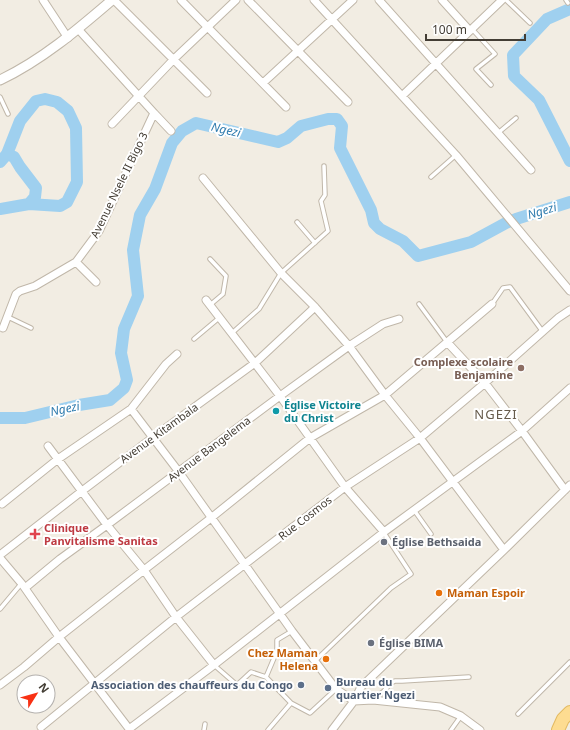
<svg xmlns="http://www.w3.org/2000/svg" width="570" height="730" font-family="'Noto Sans',sans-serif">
<rect width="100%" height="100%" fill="#f2ede3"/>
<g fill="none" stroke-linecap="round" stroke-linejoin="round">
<path stroke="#9fd0ef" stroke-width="12" d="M570 9 547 19 513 55 514 76 539 100 570 161
M7 154 14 157 20 167 36 188 35 197 29 204
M0 162 7 154 20 121 36 101 45 99 57 102 68 111 76 128 77 182 67 202 60 206 29 204 0 209
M0 418H25L79 405 110 400 124 388 127 380 121 353 124 329 138 296 133 250 140 215 155 189 172 143 182 131 196 123 278 142 287 138 301 126 328 119H337L342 126 340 148 371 210 374 223 380 229 403 241 418 256 471 242 506 223 516 219 570 202"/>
<g stroke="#c0b7a9" stroke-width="5.5">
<path id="service" d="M506 0 530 23
M566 0 568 3
M472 29 495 54 476 69 491 85
M0 97 8 114
M498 133 516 118
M431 177 456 155
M297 222 315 243
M210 259 226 276 223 294 210 305
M419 304 447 342
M492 304 503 288 510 287 543 332
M8 317 31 328
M232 333 259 309 281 273 328 231 321 201 325 195 324 166
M194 339 219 318
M414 510 431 534
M0 609 21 584
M315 661 391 588 411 574 384 533
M214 665 237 685 251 672 266 677 291 703 310 713 336 689
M266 677 277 651V640L292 631
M374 699 384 691 391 683 395 681H402L469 677
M518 714 570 662
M204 730 205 724
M268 730 291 703
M451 730 461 716"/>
</g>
<g stroke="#c0b7a9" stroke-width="9">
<path id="minor" d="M43 0 68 38
M114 0 207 93
M181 0 286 107
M248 0 348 102
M314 0 456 155 570 291
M379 0 531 170
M442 0 470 31
M263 83 353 0
M402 96 502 0
M154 113 171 131
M112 124 174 59 236 0
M203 178 281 273 315 307 349 346 385 395 420 438 504 550
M76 262 96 282
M206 300 280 396 345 487 384 532
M3 328 16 294 20 291 35 286 76 262 99 231 154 113 78 29
M447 342 485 383 522 431 565 490
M131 409 179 472 292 631 336 689 354 701 373 700 440 707 461 716 480 730
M48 446 107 525 144 570 176 617 214 665
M2 504 58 459 131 409 166 364 177 354
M0 555 82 491 152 438 255 363 315 307
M0 558 22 584 59 637 130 730
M25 588 60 559 107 525 280 396 349 346 383 324 399 319
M0 685 24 667 59 637 144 570 211 518 310 438 385 395 492 304
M41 727 176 617 345 487 420 438 485 383 558 318 570 310
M129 729 214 665 384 532 522 431 570 388
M332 730 354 701 361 687 504 550 570 485"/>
</g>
<g stroke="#c0b7a9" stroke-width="11">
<path id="tertiary" d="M0 80C42 60 77 30 112 0"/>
</g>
<g stroke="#e2b961" stroke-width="14">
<path id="primary" d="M558 730 563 719 570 712"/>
</g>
<use href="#service" stroke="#fff" stroke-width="3.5"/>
<use href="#minor" stroke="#fff" stroke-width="7"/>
<use href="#tertiary" stroke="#fff" stroke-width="9"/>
<use href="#primary" stroke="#fddc91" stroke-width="12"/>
</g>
<circle fill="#8d6e63" stroke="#fff" stroke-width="1.5" cx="521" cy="368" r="4"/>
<circle fill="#0f9aa8" stroke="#fff" stroke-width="1.5" cx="276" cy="411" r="4"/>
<path fill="#e0444e" stroke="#fff" stroke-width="1.5" d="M33 528h4v4h4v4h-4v4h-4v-4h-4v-4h4z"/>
<g fill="#6b7280" stroke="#fff" stroke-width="1.5">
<circle cx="384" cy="542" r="4"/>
<circle cx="371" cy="643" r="4"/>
</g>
<g fill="#e8710a" stroke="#fff" stroke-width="1.5">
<circle cx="439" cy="593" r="4"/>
<circle cx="326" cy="659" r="4"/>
</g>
<g fill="#5c6f8a" stroke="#fff" stroke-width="1.5">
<circle cx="301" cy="685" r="4"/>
<circle cx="328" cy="688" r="4"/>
</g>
<g text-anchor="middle" stroke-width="4" stroke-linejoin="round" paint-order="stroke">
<g font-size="11" fill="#433d34" stroke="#fff">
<text transform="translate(119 185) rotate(-64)" y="4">Avenue Nsele II Bigo 3</text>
<text transform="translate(159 433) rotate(-36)" y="4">Avenue Kitambala</text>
<text transform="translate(209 449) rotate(-37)" y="4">Avenue Bangelema</text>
<text transform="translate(305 518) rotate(-38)" y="4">Rue Cosmos</text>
</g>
<g font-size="11" font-weight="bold" fill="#785e54" stroke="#fff" text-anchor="end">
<text x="513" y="366">Complexe scolaire<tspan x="513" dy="13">Benjamine</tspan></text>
</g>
<g font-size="11" font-weight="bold" fill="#0d838f" stroke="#fff" text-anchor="start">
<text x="284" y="409">Église Victoire<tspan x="284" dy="13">du Christ</tspan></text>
</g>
<g font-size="11" font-weight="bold" fill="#be3a42" stroke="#fff" text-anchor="start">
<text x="44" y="532">Clinique<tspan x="44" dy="13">Panvitalisme Sanitas</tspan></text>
</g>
<g font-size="11" font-weight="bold" fill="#5b616d" stroke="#fff" text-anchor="start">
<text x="392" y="546">Église Bethsaida</text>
<text x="379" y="647">Église BIMA</text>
</g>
<g font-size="11" font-weight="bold" fill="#c56008" stroke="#fff" text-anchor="start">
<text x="447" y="597">Maman Espoir</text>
<text x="318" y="657" text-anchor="end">Chez Maman<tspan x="318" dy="13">Helena</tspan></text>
</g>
<g font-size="11" font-weight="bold" fill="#4e5e75" stroke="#fff" text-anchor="start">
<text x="336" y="686">Bureau du<tspan x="336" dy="13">quartier Ngezi</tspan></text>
<text x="293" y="689" text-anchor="end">Association des chauffeurs du Congo</text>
</g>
<g font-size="12" font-style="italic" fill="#2e7bae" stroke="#fff">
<text transform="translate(226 130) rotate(13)" y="4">Ngezi</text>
<text transform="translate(542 211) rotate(-17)" y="4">Ngezi</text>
<text transform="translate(65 409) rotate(-12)" y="4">Ngezi</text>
</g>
<g font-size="13" letter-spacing="1" fill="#665b4b" stroke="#fff">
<text x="496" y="419">NGEZI</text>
</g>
</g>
<g transform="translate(36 694) rotate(53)"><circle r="19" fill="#ffffff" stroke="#b4b1ae"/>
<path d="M0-3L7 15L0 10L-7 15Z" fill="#f83114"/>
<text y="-6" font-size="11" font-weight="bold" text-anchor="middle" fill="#433d34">N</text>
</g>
<path d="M426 34v6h99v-6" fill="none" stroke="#433d34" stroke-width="2"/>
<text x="432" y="34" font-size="12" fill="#433d34" stroke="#ffffff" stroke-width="3" paint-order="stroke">100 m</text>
</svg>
